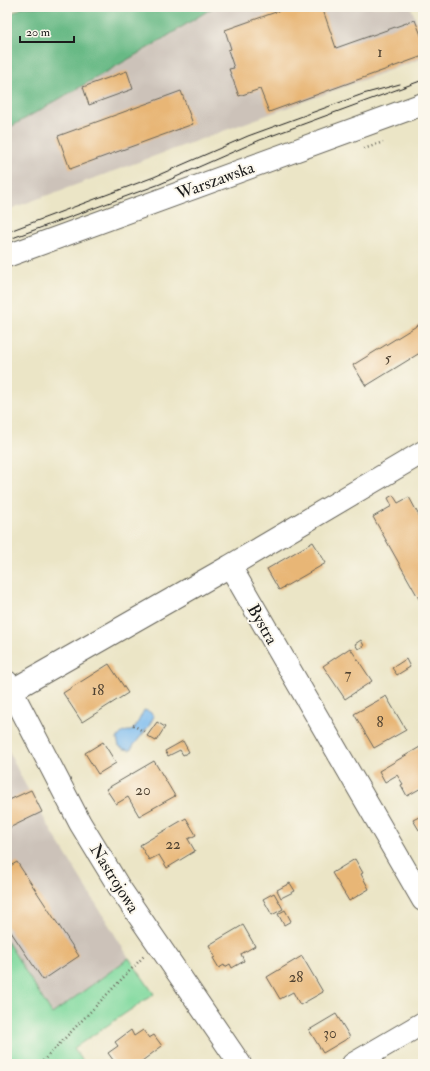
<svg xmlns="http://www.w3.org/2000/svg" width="430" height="1071" font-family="'IM FELL Double Pica',serif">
<rect width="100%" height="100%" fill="#fbf7ec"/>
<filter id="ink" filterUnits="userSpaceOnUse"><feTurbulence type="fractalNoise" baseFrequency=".025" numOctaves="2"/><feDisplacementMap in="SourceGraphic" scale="8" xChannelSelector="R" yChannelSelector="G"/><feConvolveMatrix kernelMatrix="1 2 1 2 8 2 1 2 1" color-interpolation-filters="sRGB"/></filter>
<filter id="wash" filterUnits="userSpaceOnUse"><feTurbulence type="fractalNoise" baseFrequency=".012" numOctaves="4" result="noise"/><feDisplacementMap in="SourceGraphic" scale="16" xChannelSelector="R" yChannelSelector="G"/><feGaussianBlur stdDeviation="0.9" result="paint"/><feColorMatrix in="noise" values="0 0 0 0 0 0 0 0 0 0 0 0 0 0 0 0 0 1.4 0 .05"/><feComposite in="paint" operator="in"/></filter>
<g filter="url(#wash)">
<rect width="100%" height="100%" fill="#ebe5c6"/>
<path fill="#ccc2b9" d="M214 7H411L423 37V58L7 210V129L153 45Z
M7 747 20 775 46 822 129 958 52 1014 7 941Z"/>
<path fill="#80d99e" stroke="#4e7a5d" d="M7 941 52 1014 129 958 154 994 74 1048 85 1064H7Z"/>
<path fill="#68b985" stroke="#426a50" d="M23 7H214L153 45 7 129V16Z"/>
<path fill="#7bbbef" stroke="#4c6c86" d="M144 710 150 712 154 716 149 726 130 750 124 749 119 746 117 739C121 732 124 731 131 731L136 726Z"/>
<g id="blocks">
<path fill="#e8b676" d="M290 7H322L336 48 415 20 423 40V56L269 112 260 89 239 96 229 69 234 68 228 50 231 49 225 30Z
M127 71 133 89 89 105 83 87Z
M181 91 193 124 70 169 58 136Z
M423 322V351L366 386 353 365Z
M393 495 398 503 409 497 423 523V606L373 517 392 506 388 498Z
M313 542 326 563 279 590 267 569Z
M361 640 364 646 358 649 355 644Z
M350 648 372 681 345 699 323 666Z
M406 659 410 667 397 675 392 668Z
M109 664 128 693 82 722 63 693Z
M386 696 406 730 374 748 354 714Z
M157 722 165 727 156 741 147 736Z
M183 741 189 752 183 755 180 750 168 756 165 751Z
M103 742 116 763 98 774 85 753Z
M420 747 423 752V787L407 796 401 785 403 784 397 775 385 782 379 771Z
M154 761 175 796 139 816 128 797 116 804 106 789Z
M31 790 42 812 7 829V801Z
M423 815V828L419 830 413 820Z
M186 818 196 835 188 839 195 851 167 868 159 855 149 860 140 845Z
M355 859 363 873 361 874 369 889 349 901 332 873Z
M17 862 79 956 43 980 7 926V868Z
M290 883 295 891 281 898 277 890Z
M274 893 283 909 272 915 263 899Z
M285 910 291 921 284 925 278 914Z
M243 925 255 946 241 954 244 961 232 968 230 964 225 967 224 965 219 968 213 958 215 957 209 945Z
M302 956 323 992 300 1005 293 992 280 999 267 977Z
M336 1014 350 1037 323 1053 309 1030Z
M131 1030 134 1036 143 1030 149 1038 154 1035 162 1046 138 1064H116L108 1053 118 1046 115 1042Z"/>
</g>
</g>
<g filter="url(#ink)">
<use href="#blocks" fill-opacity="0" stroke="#646258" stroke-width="1"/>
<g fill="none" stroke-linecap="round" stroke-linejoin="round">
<g stroke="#646258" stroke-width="24">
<path id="minor" d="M230 566 423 452
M7 682 80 823 119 887 240 1064
M11 691 230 566 423 900
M353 1064 423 1023"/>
</g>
<g stroke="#646258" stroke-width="24">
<path id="tertiary" d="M7 256 423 104"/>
</g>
<path stroke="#646258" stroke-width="2.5" stroke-dasharray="1 3" stroke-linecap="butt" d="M364 149 383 142
M133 725 146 733
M40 1064 144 956"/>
<use href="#minor" stroke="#fff" stroke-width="22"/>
<use href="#tertiary" stroke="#fff" stroke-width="22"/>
<path stroke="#1c1c1c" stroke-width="1" d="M7 232 154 177 248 136 363 94 400 84
M7 240 160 184 260 140 423 80"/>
</g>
</g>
<g text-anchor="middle" stroke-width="4" stroke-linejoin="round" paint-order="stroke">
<g font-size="15" fill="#4f4232">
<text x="380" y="57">1</text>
<text x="388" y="363">5</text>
<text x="348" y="679">7</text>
<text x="98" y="695">18</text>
<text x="380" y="727">8</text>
<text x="143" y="795">20</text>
<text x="173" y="849">22</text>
<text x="296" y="982">28</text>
<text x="330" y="1038">30</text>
</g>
<g font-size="17" fill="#1c1c1c" stroke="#fbf7ec">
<text transform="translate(215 180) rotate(-20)" y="6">Warszawska</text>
<text transform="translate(263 624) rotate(60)" y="6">Bystra</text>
<text transform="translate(115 878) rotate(58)" y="6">Nastrojowa</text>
</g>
</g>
<rect width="430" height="1071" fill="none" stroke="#fbf7ec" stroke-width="24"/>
<path d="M20 36v6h54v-6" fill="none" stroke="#1c1c1c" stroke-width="2"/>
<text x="26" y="36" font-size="12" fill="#1c1c1c" stroke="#fbf7ec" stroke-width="3" paint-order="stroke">20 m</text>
</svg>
